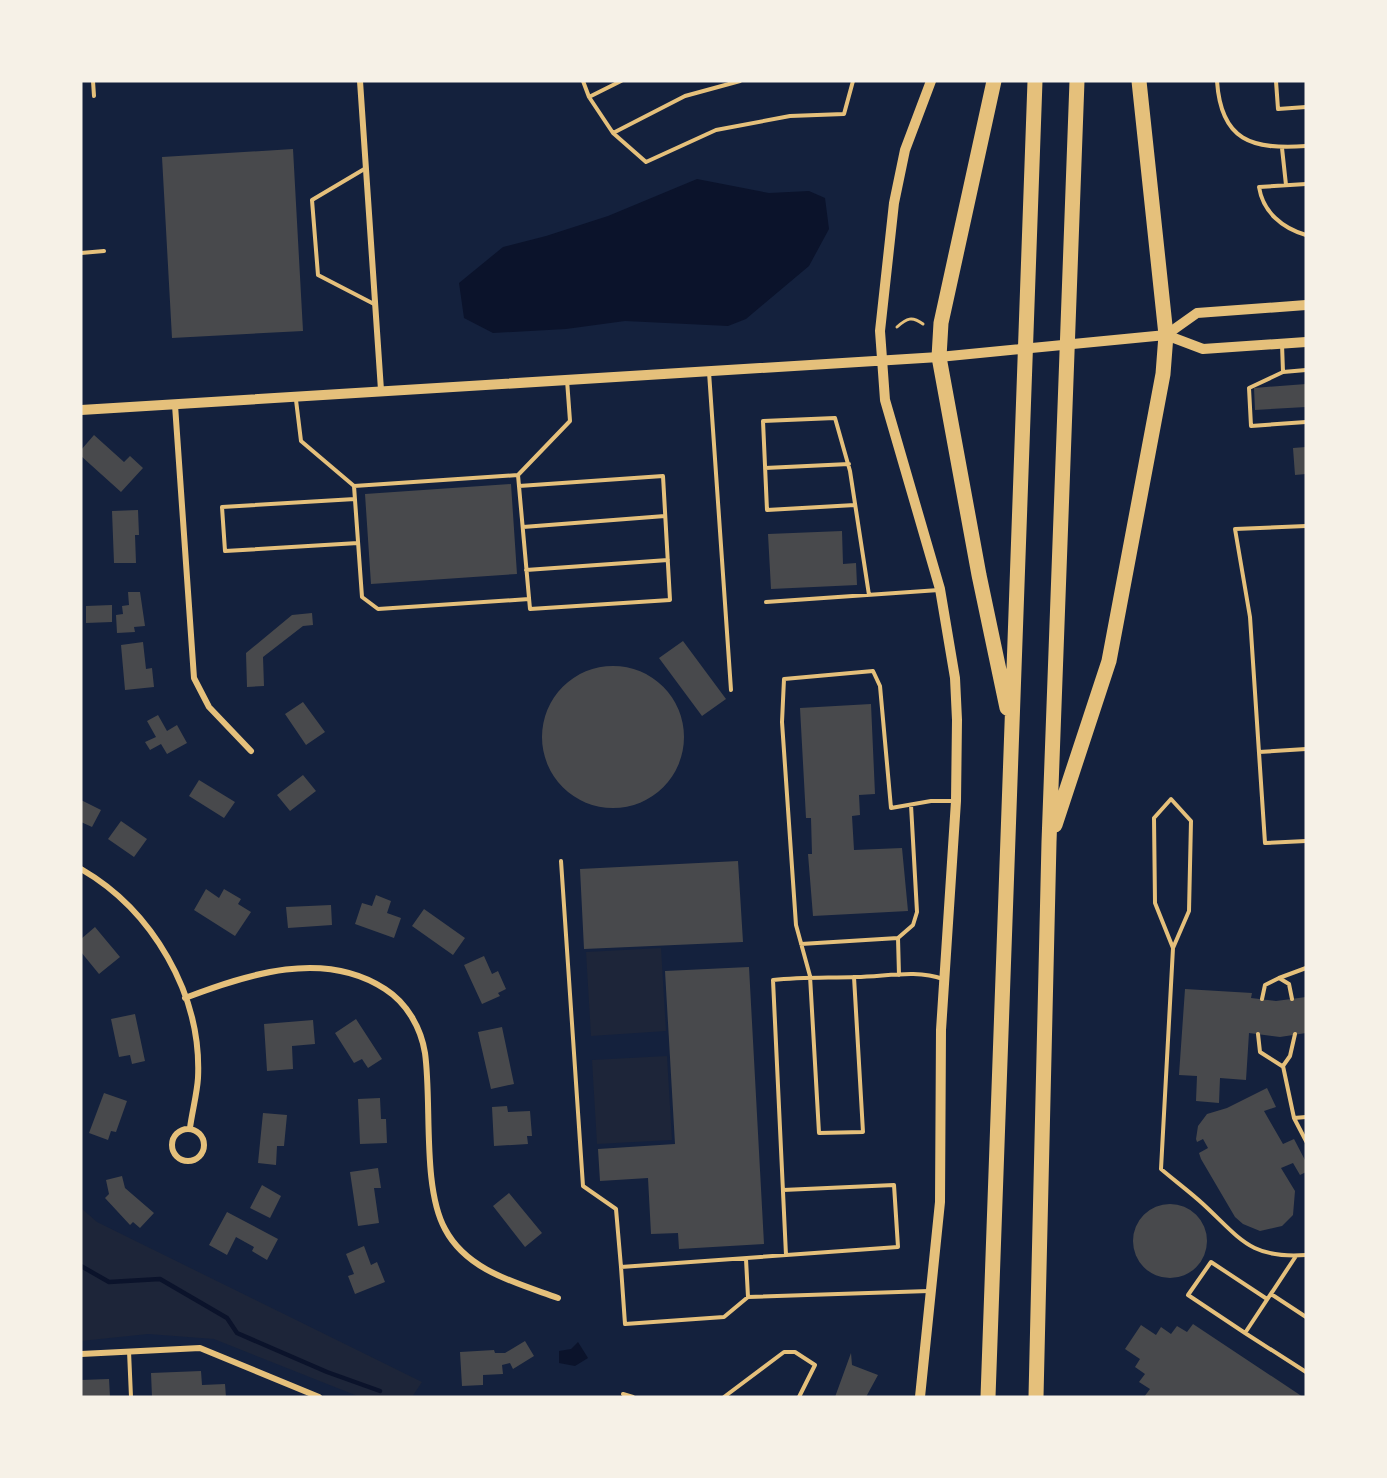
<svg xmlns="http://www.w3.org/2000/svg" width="1387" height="1478" font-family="'Archivo Narrow',sans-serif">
<rect width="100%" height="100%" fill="#14213d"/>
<path fill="#1d2539" d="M661 948 666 1031 591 1036 586 952Z
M667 1056 672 1140 597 1144 592 1060Z
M81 1208 97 1222 422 1382 412 1397H360L214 1339 148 1334 81 1341Z"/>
<path fill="#0b132b" d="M697 179 769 193 809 191 825 198 829 229 809 266 746 319 728 326 625 321 566 329 493 333 464 318 459 283 503 247 546 236 608 216Z
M578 1342 588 1358 575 1366 559 1363V1351L571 1349Z"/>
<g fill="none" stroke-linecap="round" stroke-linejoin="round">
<path stroke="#0b132b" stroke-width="4.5" d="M81 1266 109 1282 160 1279 227 1318 237 1333 327 1372 380 1391"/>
</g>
<path fill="#48494c" d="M293 149 303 331 172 338 162 157Z
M1306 384V407L1255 410 1254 388Z
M94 435 124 462 130 456 143 468 121 492 81 456V450Z
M1306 447V474L1295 475 1293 448Z
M511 484 517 574 371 584 365 494Z
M138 510 139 535H135L136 563H114L112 511Z
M842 531 843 564 856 563 857 585 771 589 768 534Z
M128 592H140L145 626 134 627 135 632 117 633 116 615 123 614 122 606 129 605Z
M112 605V622L86 623V606Z
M312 613 313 625 303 626 263 657 264 686 247 687 246 653 292 615Z
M683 641 726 699 702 716 659 658Z
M143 642 146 669 152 668 154 687 125 690 121 645Z
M542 737a71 71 0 1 1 142 0a71 71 0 1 1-142 0Z
M303 702 325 732 306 745 285 714Z
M871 704 875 794 859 795 860 815 852 816 854 850 902 848 908 911 813 916 808 854H812L811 818H806L800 708Z
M158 715 167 731 177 725 187 743 167 754 161 744 150 750 145 742 156 737 147 721Z
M303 775 316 791 290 811 277 795Z
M199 780 235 802 224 818 189 796Z
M81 800 101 810 92 827 81 822Z
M121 821 147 839 134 857 108 839Z
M738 861 743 942 584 949 580 869Z
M206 889 219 898 224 889 241 899 238 904 251 912 235 936 194 910Z
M376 895 391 901 387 913 401 918 394 938 355 924 362 903 372 906Z
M331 905 332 925 288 928 286 907Z
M424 909 465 938 453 955 412 926Z
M95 927 120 957 99 974 81 952V939Z
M484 956 492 974 498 971 506 989 498 993 500 996 482 1004 464 965Z
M749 967 764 1244 679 1249 678 1233 651 1234 648 1178 600 1181 598 1149 675 1144 665 971Z
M1185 989 1252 993 1251 998 1276 1001 1306 997V1033L1280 1037 1249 1033 1246 1080 1220 1078 1219 1103 1196 1101 1197 1076 1179 1075Z
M135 1014 145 1061 132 1064 130 1055 119 1057 111 1019Z
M356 1019 382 1059 368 1068 362 1059 354 1063 335 1033Z
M313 1020 315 1044 292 1046 293 1069 267 1071 264 1024Z
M502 1027 514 1084 491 1089 478 1032Z
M1267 1088 1276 1107 1264 1111 1283 1144 1294 1139 1306 1162V1172L1300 1175 1293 1163 1281 1168 1295 1191 1293 1215 1282 1226 1260 1231 1243 1224 1235 1217 1201 1159 1199 1153 1208 1148 1203 1139 1197 1142 1196 1139 1198 1126 1207 1114 1227 1108Z
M104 1093 127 1101 116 1132 111 1131 108 1140 89 1133Z
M380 1098 381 1119H386L387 1143 360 1144 358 1099Z
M507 1106 508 1112 530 1111 532 1136H527L528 1144 494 1146 492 1107Z
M263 1113 287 1115 284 1146H277L276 1165 258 1163Z
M378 1168 381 1188H374L379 1223 358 1226 350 1172Z
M122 1176 125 1188 154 1213 140 1228 133 1222 130 1225 105 1198 109 1194 106 1180Z
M262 1185 281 1196 270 1218 250 1208Z
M509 1193 542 1233 525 1247 493 1206Z
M1133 1241a37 37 0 1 1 74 0a37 37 0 1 1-74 0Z
M227 1212 278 1239 267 1260 252 1251 254 1247 236 1237 227 1255 209 1245Z
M364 1246 371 1265 377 1262 385 1282 355 1294 348 1276 354 1274 346 1254Z
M1193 1324 1303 1397H1144L1150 1389 1139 1382 1145 1374 1135 1367 1140 1359 1125 1349 1141 1325 1156 1335 1161 1327 1171 1334 1177 1326 1187 1332Z
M525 1341 534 1356 513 1369 510 1363 502 1365 503 1374 483 1375V1385L462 1386 460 1352 494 1350 495 1353H505Z
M851 1353 852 1365 878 1375 866 1397H835Z
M201 1371 202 1385 225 1384 226 1397H152L151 1373Z
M109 1379 110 1397H81V1380Z"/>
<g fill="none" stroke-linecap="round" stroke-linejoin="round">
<path stroke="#e5c07b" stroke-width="3" d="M897 327C907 318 912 316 923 324"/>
<path stroke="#e5c07b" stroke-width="4" d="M93 81 94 96
M583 81 589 97 621 81
M1217 81C1221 141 1252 150 1306 146
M1276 81 1278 109 1306 107
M589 97 613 133 685 96 740 81
M613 133 646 162 716 130 790 116 844 114 853 81
M1282 148 1286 185
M366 168 312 200 318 275 374 304
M1306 184 1259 187C1263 212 1282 228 1306 235
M81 253 104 251
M1282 344 1283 372 1306 370
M709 372 731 690
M1283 372 1249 388 1251 426 1306 422
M296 400 301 441 354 486 518 475 570 421 567 380
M765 468 849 464
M518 475 530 609 670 600 663 476 519 486
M354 486 362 597 378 609 529 599
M355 499 222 507 225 551 358 543
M855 505 767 510 763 421 835 418 850 471 869 595
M1306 526 1235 529 1250 617 1265 843 1306 841
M523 527 665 516
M526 570 668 560
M766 602 939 590
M1259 752 1306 749
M561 861 583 1186 616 1209 621 1267
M801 944 898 938
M1173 948 1189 911 1191 821 1171 799 1154 818 1155 903 1173 948 1161 1169C1175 1181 1190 1192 1203 1204 1241 1239 1250 1259 1306 1255
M899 975 898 938 913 925 917 912 911 805
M854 977 863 1132 819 1133 810 976 796 925 782 722 784 679 873 671 880 686 891 808 931 801H953
M1279 978 1306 968
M1262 999 1265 985 1279 978 1289 984 1292 999
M1258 1034 1260 1052 1282 1066
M1306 1117 1294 1118 1306 1141
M1294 1118 1283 1066 1290 1056 1295 1034
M783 1190 894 1185 898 1247 621 1267 625 1324 724 1317 748 1297 929 1291
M786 1255 773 980C802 977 827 978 856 977 884 977 916 969 943 979
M1296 1256 1245 1333 1306 1372
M746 1259 748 1297
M1271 1294 1306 1317
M1245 1333 1188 1295 1211 1262 1267 1299
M129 1351 131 1397
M623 1394 633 1397
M724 1397 784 1352H795L815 1365 799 1397"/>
<path stroke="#e5c07b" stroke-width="6" d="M360 81 381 390
M175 405 194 678 209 707 251 751
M81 869C152 910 202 994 198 1078 197 1094 192 1112 190 1128
M185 998C248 974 324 949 385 989 407 1003 421 1028 425 1053 432 1103 422 1187 445 1229 467 1271 517 1283 558 1298
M172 1145a16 16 0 1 1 32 0a16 16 0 1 1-32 0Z
M81 1354 200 1348 319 1397"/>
<path stroke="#e5c07b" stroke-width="10" d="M1166 335 1197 313 1306 305
M81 410 939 357 1166 335 1203 349 1306 342
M920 1397 940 1202 941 1030 956 801 957 720 955 678 940 589 885 400 880 331 894 203 905 150 931 81"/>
<path stroke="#e5c07b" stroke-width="15" d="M994 81 941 323 939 357 979 575 1007 708
M1055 825 1109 661 1163 374 1166 335 1139 81
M988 1397 1035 81
M1036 1397 1049 842 1077 81"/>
</g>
<rect width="1387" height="1478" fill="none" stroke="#f6f1e7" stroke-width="165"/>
</svg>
